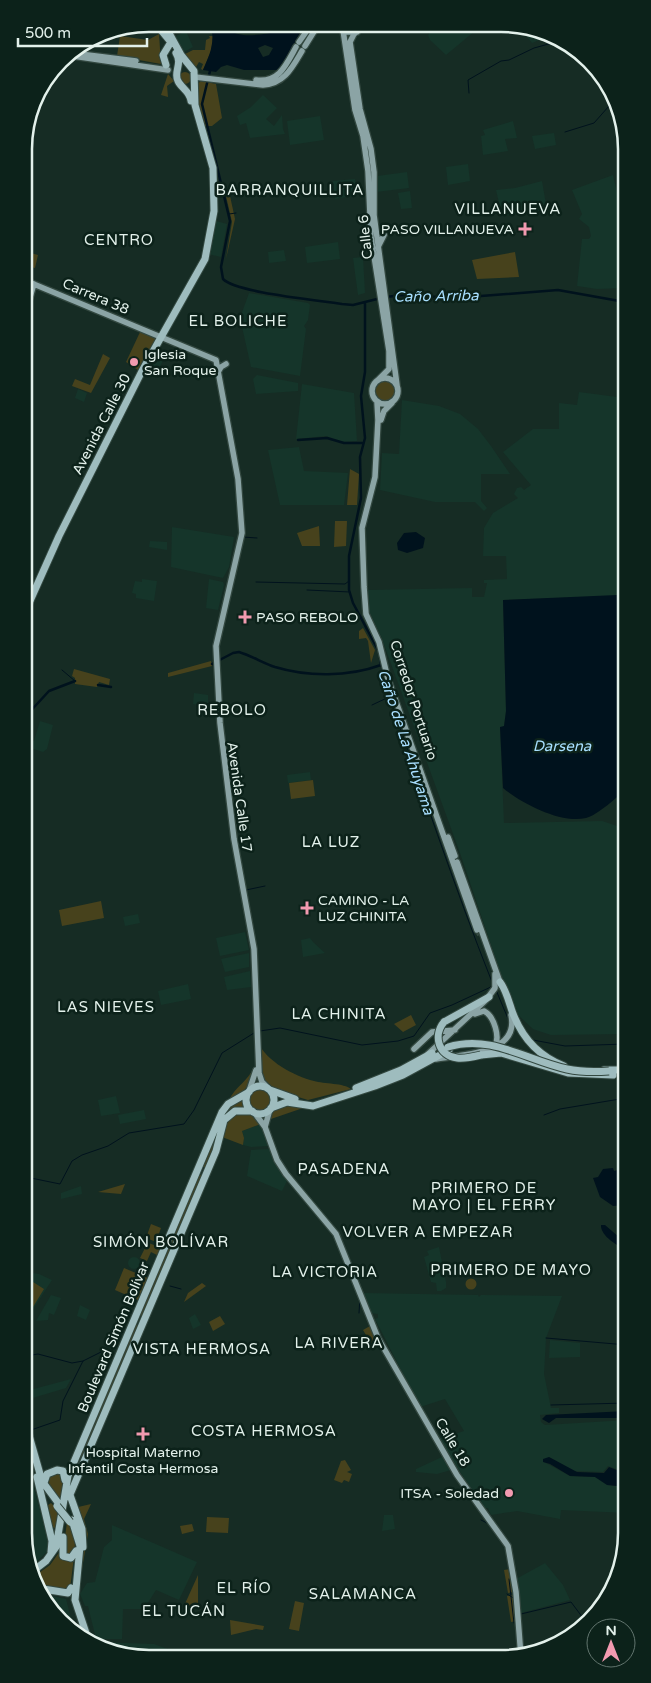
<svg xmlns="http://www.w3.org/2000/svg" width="651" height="1683" font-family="'Varela Round',sans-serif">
<rect width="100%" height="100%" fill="#162c24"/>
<path fill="#15352a" d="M436 26H481L446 55 430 40 428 35Z
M518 26H526L546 37 532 43Z
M186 31 193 47 182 53 174 37Z
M263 95 277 108 266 119 274 126 282 115 283 129 285 134 250 138 246 123 240 125 237 116 251 107Z
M320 116 324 140 290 145 287 121Z
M513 121 517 138 505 139 508 151 483 155 481 136 485 135 483 130Z
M554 133 556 145 535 149 532 136Z
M468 164 470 181 448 185 446 167Z
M407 172 409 188 376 192 377 176Z
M613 175 625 227V288L597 289 577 286 582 239H589L591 236 589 227 579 219 582 214 572 190Z
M355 179 358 195 335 199 333 181Z
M542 181 547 210 502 216 496 190 515 188Z
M410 191 412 208 401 209 398 193Z
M216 221 227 224 221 257 208 254Z
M338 242 340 259 307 263 305 247Z
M284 250 286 261 269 263 268 252Z
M363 257 365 293 358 295 353 258Z
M249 293 308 303 310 305 308 320 304 326 306 329 300 376 251 367 240 318Z
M156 350 166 355 155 376 144 371Z
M257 375 298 383V391L256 394 253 379Z
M302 384 354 393 357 441 342 442 326 436 296 439Z
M78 389 87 393 84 402 75 398Z
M579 392 625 398 626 761 617 596 503 600 506 711 504 727H500L504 823 602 821 626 829V1034L551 1035 533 1029 517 1014 511 1004 460 853 382 639 369 611 368 590 472 588V597H484L487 583H484V580L507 579 506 556H483L484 528 493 513 518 498 514 494 517 488 521 487 524 490 531 485 503 452 533 429H559V403L577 405Z
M402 400 439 406 460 414 478 429 491 446 510 474H481V501L487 508 484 511 475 502H435L380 490 382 453 399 454Z
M299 447 304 471 348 473 344 505H280L268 450Z
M172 527 234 537 229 567 223 578 171 567Z
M150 541 167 542V550L149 547Z
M142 579 157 581 154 601 136 598V594L132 593 135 581 142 582Z
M209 579 223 582 224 585 218 610 206 608Z
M194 693 208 695V706L193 704Z
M40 721 53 725 47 749 43 752 27 747 31 741H34Z
M310 772 311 780 288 783 287 775Z
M308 902V905L313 904 314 911 301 913 299 904Z
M138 914 140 923 125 926 123 917Z
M245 932 249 950 220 956 216 938Z
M310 938 313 942 325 953 303 957 301 940Z
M249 953V967L225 972 221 959Z
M250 971 251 987 227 990 224 977Z
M188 984 191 999 161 1005 158 991Z
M116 1096 120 1113 101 1116 98 1100Z
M144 1110 146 1119 120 1124 118 1115Z
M261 1124 269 1146 251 1147 243 1145 244 1138 242 1131Z
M271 1149 288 1179 282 1191 247 1176 251 1150Z
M81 1186 82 1194 61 1199V1193Z
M439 1247 446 1282V1288L441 1291H437L436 1283 431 1282 424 1257 429 1255 427 1251Z
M128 1263a6 6 0 1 1 12 0a6 6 0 1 1-12 0Z
M26 1272 39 1274 52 1280 26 1320Z
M362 1293 478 1295 479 1297 481 1295 562 1296 546 1338 544 1374 551 1408H559V1413L540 1415 541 1422 545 1425 627 1420V1473L608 1466 603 1472 574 1471 549 1457 544 1462 570 1476 595 1477 608 1485 627 1487V1513L561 1510 560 1519 517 1511 491 1515 488 1508H484L475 1495 439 1439 464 1431 445 1399 420 1407 375 1319 378 1318V1314L370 1313Z
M51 1295 61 1298 54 1315 49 1313 48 1320 36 1321Z
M80 1305 90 1310 86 1320 77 1316Z
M195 1314 201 1325 193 1329 189 1318Z
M550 1340 580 1343V1357L549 1358Z
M71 1379 66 1388 26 1400V1391Z
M444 1456 451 1470 437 1474 416 1472V1469Z
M29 1471 50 1545 47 1552 31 1567 26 1558V1472Z
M384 1515H393L395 1529 382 1531Z
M112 1525 197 1562 179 1600 156 1590 144 1609H123L122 1639H96L88 1606H85L80 1594 87 1583 95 1582 104 1547 112 1540Z
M545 1563 563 1585 570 1600 521 1613 516 1579Z
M46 1595 66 1599 74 1630 61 1623Z
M98 1642 154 1644 189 1657H125Z"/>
<path fill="#47421c" d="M159 34 161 64 117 56 120 36 148 40Z
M209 36H213L211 51 203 70 201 69 203 64 199 62 196 67 183 55 193 50H205L206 40 210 38Z
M179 78a6 6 0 1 1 12 0a6 6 0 1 1-12 0Z
M168 74 174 81 167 86 168 97 161 95Z
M201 81 216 84 222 118 212 126H203L198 108 197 84Z
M226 196H230L235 219 226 259 232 222Z
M27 252 38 255 35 268 24 265Z
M515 252 519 277 477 279 472 260Z
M141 330 157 337 138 370 126 362Z
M103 354 110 358 91 393 72 386 75 379 90 385Z
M373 391a12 12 0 1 1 24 0a12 12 0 1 1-24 0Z
M350 469 359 474 357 505H347Z
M335 521H347L346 546 334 547Z
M319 526 320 546H302L297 533Z
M363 628 375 650 371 663 368 641 366 638 359 639V631Z
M211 661 212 666 168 677V673Z
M74 669 110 679 109 685 99 682 97 687 75 684V678L72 676Z
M313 780 315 796 291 799 289 783Z
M101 901 104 918 62 926 59 910Z
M411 1015 416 1025 403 1032 394 1024Z
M258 1042C266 1061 294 1076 314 1081 324 1084 344 1083 351 1089L308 1100 272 1089 261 1077Z
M254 1067C253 1085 244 1092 229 1100 235 1087 248 1081 254 1067Z
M249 1100a11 11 0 1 1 22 0a11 11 0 1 1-22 0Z
M246 1096 249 1110 232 1112 206 1167H202L227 1108Z
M282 1104 306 1107 268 1120 273 1109Z
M251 1112 261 1124 242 1131 244 1138 243 1145 222 1137 225 1122 230 1115Z
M199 1174 202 1176 143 1315 141 1316 139 1313Z
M125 1184 121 1194 98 1192Z
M151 1224 161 1228 156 1242 146 1238Z
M146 1242 162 1248 159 1256 151 1252 147 1261 140 1258 146 1246Z
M124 1268 150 1279 140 1301 115 1290Z
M465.5 1284a5.5 5.5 0 1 1 11 0a5.5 5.5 0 1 1-11 0Z
M33 1282 44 1289 33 1307 26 1303V1294Z
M202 1283 206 1286 184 1302 188 1293Z
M220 1316 225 1324 213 1331 209 1322Z
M134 1324 139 1326 83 1457 80 1456Z
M370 1326 377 1340 373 1345 367 1335 370 1334 366 1335 363 1330Z
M345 1460 351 1470 347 1472 352 1474 349 1482 344 1480 342 1483 334 1480 341 1461Z
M59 1472 64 1475 63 1506 48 1486 47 1477Z
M51 1503 62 1514 58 1529 52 1527 48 1505Z
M91 1504 84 1519 88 1534 82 1569 79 1572 85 1546 74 1508Z
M207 1517 229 1518 228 1533 206 1532Z
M67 1522C74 1532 78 1545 72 1556L63 1552Z
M192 1524 194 1531 182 1534 180 1526Z
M60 1551 74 1557 70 1589 67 1592 42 1587 36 1575 50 1565Z
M510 1569 513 1592 508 1593 504 1570Z
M198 1575V1606H184Z
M514 1595 517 1621 511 1622 507 1596Z
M295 1601 304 1603 299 1631 289 1629Z
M230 1620 264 1626 263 1630 256 1629 231 1635Z"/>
<path fill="#00121d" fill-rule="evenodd" d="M210 24H229V30C241 39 263 34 277 32L284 25H304L291 50 278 70H244L227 65 221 67 216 72 203 70C210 54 216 41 210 24ZM265 45 273 48 269 55 263 57 258 48Z
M416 532 425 538 423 548 407 553 398 550 397 543 404 533Z
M617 595 626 789C617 797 598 815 586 818 561 824 521 803 503 788L500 727 504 726 506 711 503 600Z
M626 1148V1205L613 1206 600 1197 593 1178 598 1177 603 1169 613 1168 614 1171 621 1169Z
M601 1225H605L627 1244V1249C617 1247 600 1235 601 1225Z
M627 1411V1418H556L549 1423 542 1419 546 1415Z
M549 1457 577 1472 604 1473 609 1467 627 1474V1487L607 1485 595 1477 570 1476 550 1464 543 1462V1459Z"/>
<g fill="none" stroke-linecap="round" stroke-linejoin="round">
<path stroke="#00121d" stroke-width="1" d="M469 93 468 80 501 61 509 60 534 48 556 42
M565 132 594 123 609 106H614
M229 214 236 213
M243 537 257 538
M256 582 345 584 349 581
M307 590 350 592
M381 665 385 686C421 785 453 884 492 982
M62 670 75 681
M372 705 389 697
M246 890 265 886
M496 990 509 1021
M260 1031 280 1028 362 1045 398 1041 414 1036 430 1013 452 1005 493 986
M533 1040 565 1046 626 1044
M544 1115 560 1109 626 1098
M26 1177 60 1184 72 1161 82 1155 108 1146 129 1133 184 1124 194 1110 222 1053 254 1033
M170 1286 181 1289
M359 1313 360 1297
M546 1338 627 1345
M26 1356 38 1354 72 1363 83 1361
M551 1405 627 1403
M31 1430 60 1420 63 1401 83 1361 101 1352
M481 1520 489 1524
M508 1564 509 1570
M509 1579 514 1623
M507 1594 515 1599
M521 1614 571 1602 583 1618 593 1619"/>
<path stroke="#00121d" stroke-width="2.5" d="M210 71 202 104 230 221 221 267 223 279C237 293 318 300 342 304L353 305 381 298
M386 297 402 295 455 298 558 290 625 302
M365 302V372L361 396 365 438 360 457 361 498 349 556V590L353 603 378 650
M298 440 327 438 344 443H362
M212 664 233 653 239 652C252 656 263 663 275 667 308 677 348 677 381 665L380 658
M98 685 111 687
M25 717 49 691 75 681"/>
<path stroke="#354a42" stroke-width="5.5" stroke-dasharray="5.5 3" stroke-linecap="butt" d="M477 930 480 935"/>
<g stroke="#334840" stroke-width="8">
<path id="major" d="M339 25 346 32H357
M365 25 354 34 350 42 360 109 371 149 374 172V215L397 385
M343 30 355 110 363 136 368 171 371 237 389 351V369L378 380
M299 42 311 25
M305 46 315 30 322 25
M80 54 136 61
M66 55 168 70
M195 77 263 85C284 84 292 68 302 51
M256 80C279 83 286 65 296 47
M378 247 384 235
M24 280 216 360 238 479 242 533 216 646 220 723 234 839 254 949 259 1073 262 1082 268 1088
M24 317 34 284
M218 372 221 367 226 364
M372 391a13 13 0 1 1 26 0a13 13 0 1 1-26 0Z
M377 402 378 420 375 477 362 528 364 587 366 614 379 642 388 679 477 930
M381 420 384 411 392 403
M448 837 455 856
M457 862 501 985
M475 1014 484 1011C494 1016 501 1038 494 1047
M414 1049 432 1032 455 1030
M428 1054 486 1000 495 988V974
M436 1059C461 1054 520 1055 511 1015
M249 1091 256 1070
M254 1112 265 1127 277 1160 286 1174 336 1234 378 1338 457 1475 508 1546 516 1592 521 1657
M265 1127 270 1109"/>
</g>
<g stroke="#334840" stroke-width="9">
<path id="highway" d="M156 24 170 41
M176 53C183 64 173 72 178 81 181 88 190 91 191 101
M166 65 163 55 171 42
M25 612 59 536 142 371 205 259 214 211 213 168 195 105 194 71 181 55 164 24
M500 982C506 990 509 1002 512 1011 521 1036 538 1056 564 1066
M444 1022 489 997
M481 1055 501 1053 568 1073 613 1075
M604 1070H626
M246 1100a14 14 0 1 1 28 0a14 14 0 1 1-28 0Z
M356 1088 401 1070 432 1053
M270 1090 295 1099
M271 1108 287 1102 313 1106 375 1086 403 1075 449 1050
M26 1425 42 1481 59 1504
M37 1477 52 1541 51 1552
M44 1483 47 1474 57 1470 63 1471 65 1480
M70 1495 82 1529 83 1547
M69 1497 216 1151 224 1120 235 1111H252
M72 1520 80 1546 75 1600 87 1636
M63 1537V1556L71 1558 76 1551
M33 1571 46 1561 56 1547 68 1476 222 1112 228 1104 249 1092
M43 1589 68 1593 71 1588"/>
</g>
<use href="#major" stroke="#8ba4a5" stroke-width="5.5"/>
<use href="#highway" stroke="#9ebcbe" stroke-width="7"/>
<g stroke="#334840" stroke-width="9" stroke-linecap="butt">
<path id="highway-bridge" d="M444 1022C433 1035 438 1056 457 1058 464 1059 473 1057 481 1055
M448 1047C491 1034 526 1060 567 1069 581 1072 595 1072 609 1071
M57 1506 70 1522"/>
</g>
<use href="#highway-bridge" stroke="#9ebcbe" stroke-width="7"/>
</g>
<g fill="#f29ab0" stroke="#0c221a" stroke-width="2">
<path d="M522.5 221.5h5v5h5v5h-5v5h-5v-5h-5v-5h5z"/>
<circle cx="134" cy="362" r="5"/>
<path d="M242.5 609.5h5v5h5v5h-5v5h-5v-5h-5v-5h5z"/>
<path d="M304.5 900.5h5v5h5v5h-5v5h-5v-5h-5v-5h5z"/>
<path d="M140.5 1426.5h5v5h5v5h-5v5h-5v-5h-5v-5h5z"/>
<circle cx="509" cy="1493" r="5"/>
</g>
<g text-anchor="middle" stroke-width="5" stroke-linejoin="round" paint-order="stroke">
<g font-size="14" fill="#e3f1eb" stroke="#0c221a" text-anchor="start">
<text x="514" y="234" text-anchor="end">PASO VILLANUEVA</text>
<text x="144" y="359">Iglesia<tspan x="144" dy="16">San Roque</tspan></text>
<text x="256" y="622">PASO REBOLO</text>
<text x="318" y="905">CAMINO - LA<tspan x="318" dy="16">LUZ CHINITA</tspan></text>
<text x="143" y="1457" text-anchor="middle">Hospital Materno<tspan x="143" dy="16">Infantil Costa Hermosa</tspan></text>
<text x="499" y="1498" text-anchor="end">ITSA - Soledad</text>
</g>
<g font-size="14" fill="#e3f1eb" stroke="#0c221a">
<text transform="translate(365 237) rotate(-96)" y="5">Calle 6</text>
<text transform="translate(96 296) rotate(23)" y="5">Carrera 38</text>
<text transform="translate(101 424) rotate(-63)" y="5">Avenida Calle 30</text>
<text transform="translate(414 700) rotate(72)" y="5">Corredor Portuario</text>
<text transform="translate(240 797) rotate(82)" y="5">Avenida Calle 17</text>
<text transform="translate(113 1337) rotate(-67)" y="5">Boulevard Simón Bolívar</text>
<text transform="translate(453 1442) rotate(59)" y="5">Calle 18</text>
</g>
<g font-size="15" letter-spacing="1" fill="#e3f1eb" stroke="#0c221a">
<text x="290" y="195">BARRANQUILLITA</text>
<text x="508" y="214">VILLANUEVA</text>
<text x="119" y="245">CENTRO</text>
<text x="238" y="326">EL BOLICHE</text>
<text x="232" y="715">REBOLO</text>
<text x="331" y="847">LA LUZ</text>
<text x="106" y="1012">LAS NIEVES</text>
<text x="339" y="1019">LA CHINITA</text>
<text x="344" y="1174">PASADENA</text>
<text x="484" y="1193">PRIMERO DE<tspan x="484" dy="17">MAYO | EL FERRY</tspan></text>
<text x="428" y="1237">VOLVER A EMPEZAR</text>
<text x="161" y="1247">SIMÓN BOLÍVAR</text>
<text x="511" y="1275">PRIMERO DE MAYO</text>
<text x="325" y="1277">LA VICTORIA</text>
<text x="339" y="1348">LA RIVERA</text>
<text x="202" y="1354">VISTA HERMOSA</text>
<text x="264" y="1436">COSTA HERMOSA</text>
<text x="244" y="1593">EL RÍO</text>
<text x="363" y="1599">SALAMANCA</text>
<text x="184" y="1616">EL TUCÁN</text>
</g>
<g font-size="15" font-style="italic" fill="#a8dfff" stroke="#0c221a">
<text transform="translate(436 296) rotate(-1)" y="5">Caño Arriba</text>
<text transform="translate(406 742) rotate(72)" y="5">Caño de La Ahuyama</text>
<text x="562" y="751">Darsena</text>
</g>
</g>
<path d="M0 0H651V1683H0ZM149 32H501A117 117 0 0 1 618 149V1533A117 117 0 0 1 501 1650H149A117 117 0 0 1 32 1533V149A117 117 0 0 1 149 32Z" fill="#0c221a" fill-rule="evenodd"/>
<path fill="none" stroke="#e3f1eb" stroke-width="2.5" d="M149 32H501A117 117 0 0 1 618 149V1533A117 117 0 0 1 501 1650H149A117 117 0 0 1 32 1533V149A117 117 0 0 1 149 32Z"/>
<g transform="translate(611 1643)"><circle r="24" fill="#0c221a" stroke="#62756e"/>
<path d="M0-4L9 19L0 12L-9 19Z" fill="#f29ab0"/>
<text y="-8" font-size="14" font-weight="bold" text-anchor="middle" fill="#e3f1eb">N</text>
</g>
<path d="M18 38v8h129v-8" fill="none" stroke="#e3f1eb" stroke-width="2.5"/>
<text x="25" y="38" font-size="15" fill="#e3f1eb" stroke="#0c221a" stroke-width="4" paint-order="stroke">500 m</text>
</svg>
